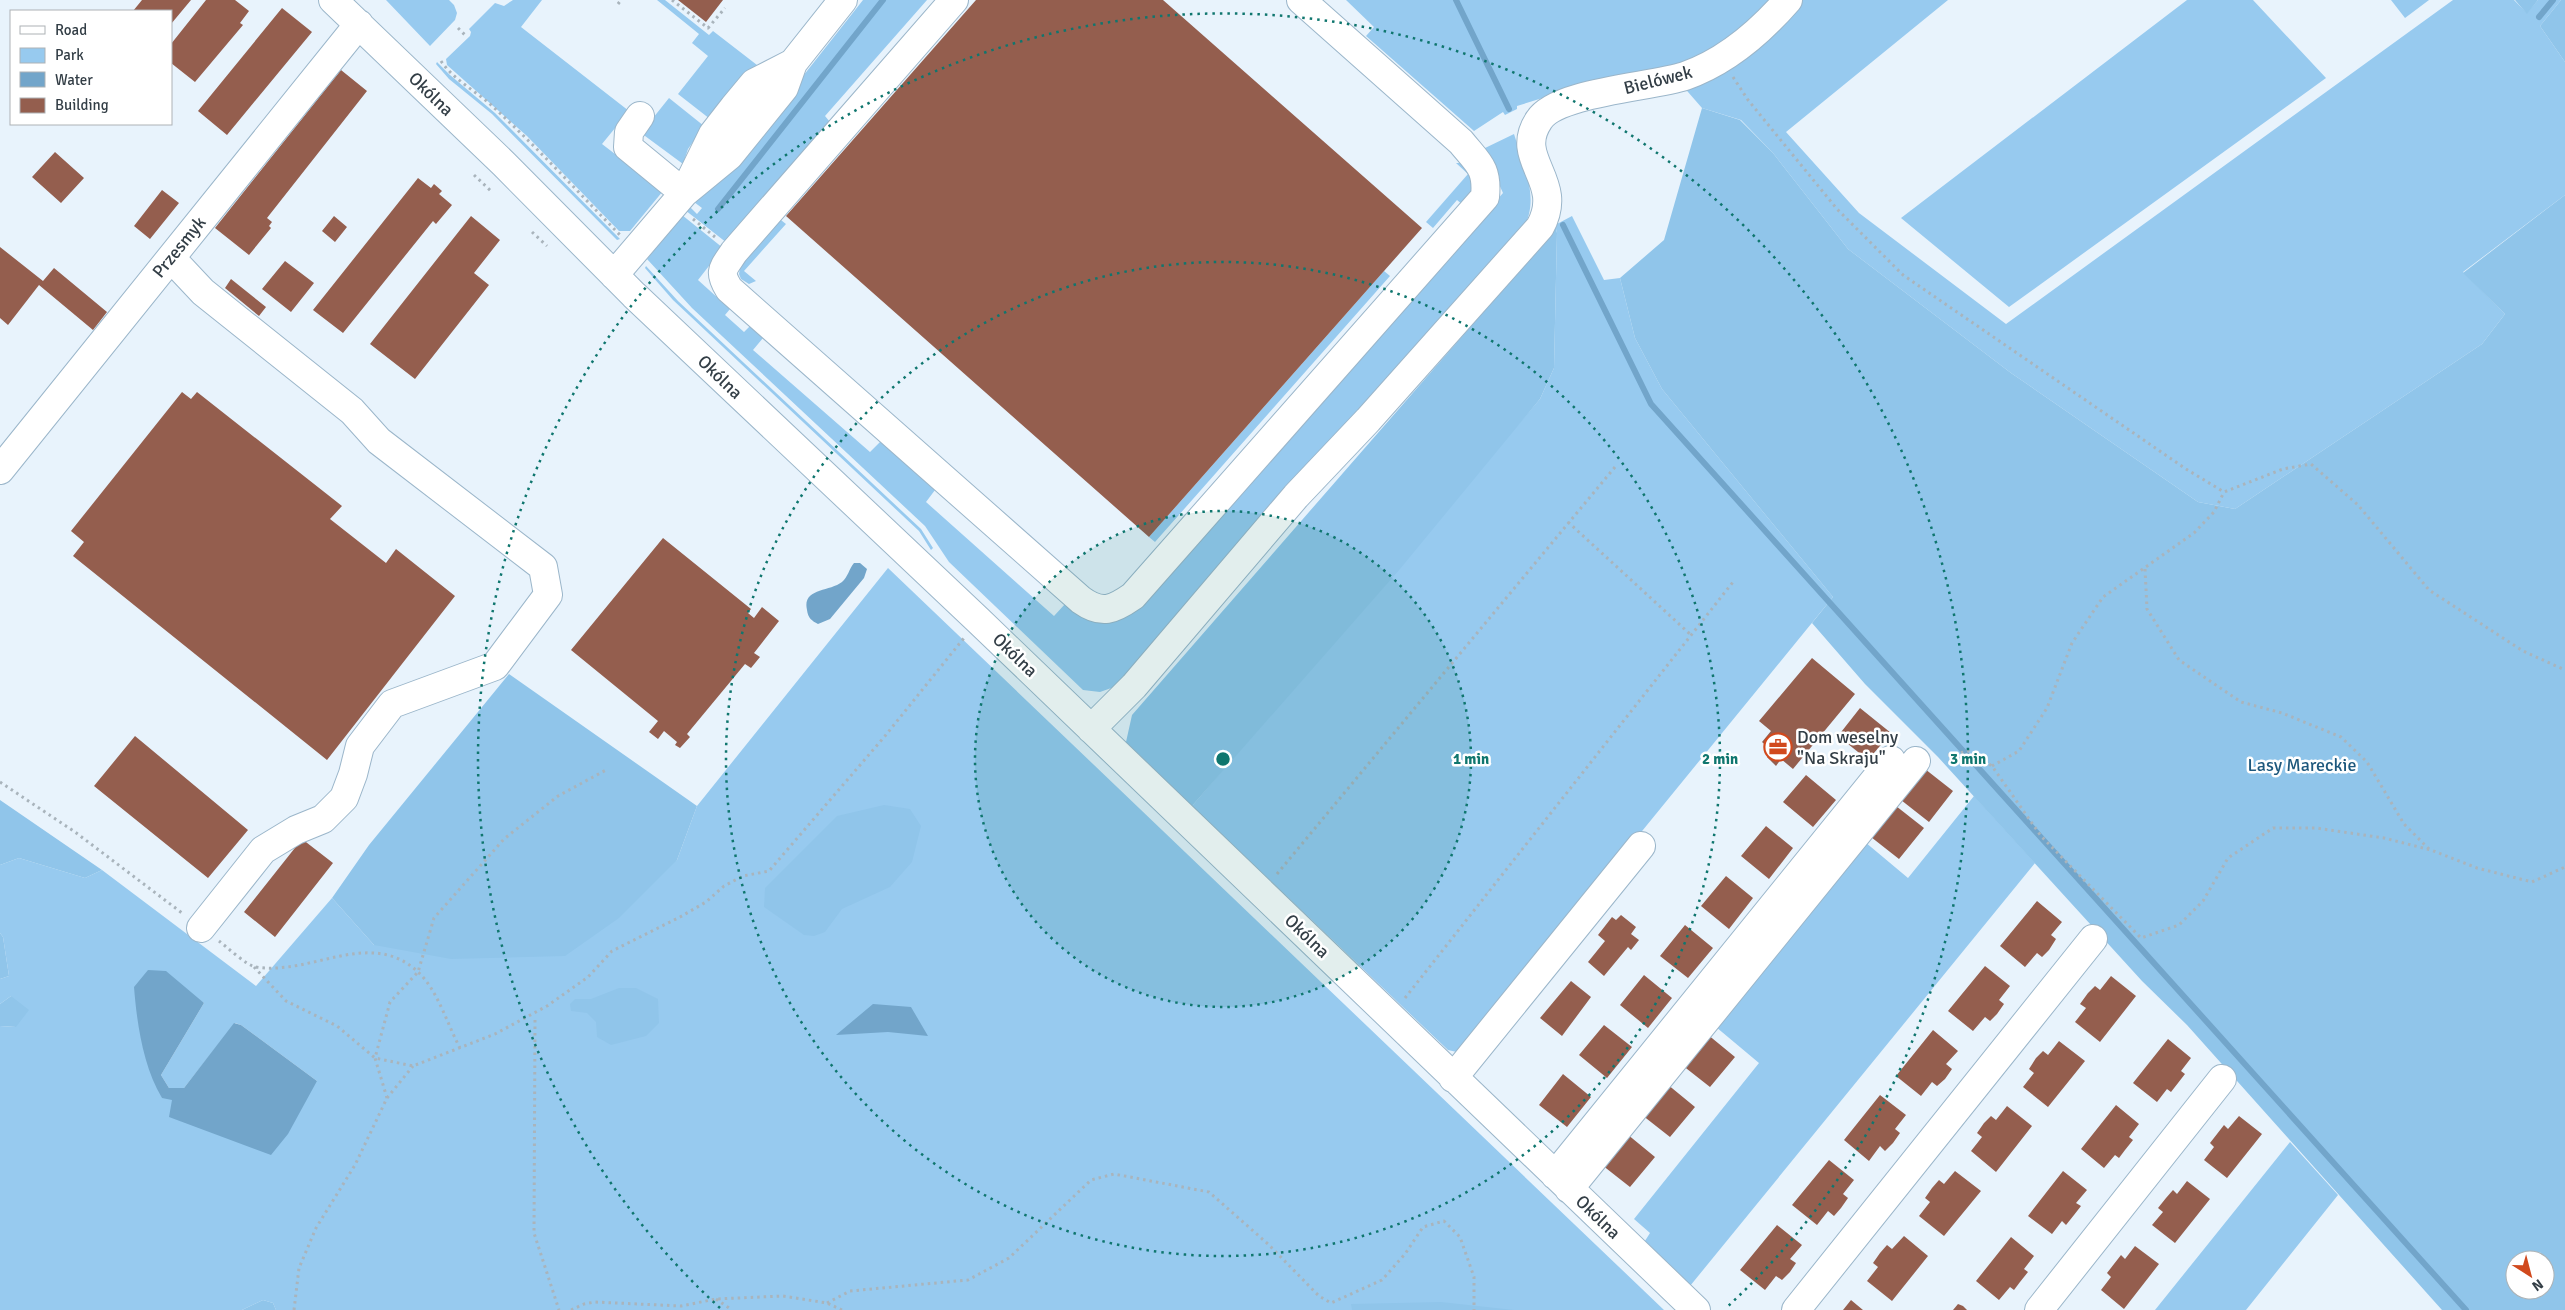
<svg xmlns="http://www.w3.org/2000/svg" width="2565" height="1310" font-family="Signika,sans-serif">
<rect width="100%" height="100%" fill="#e8f3fc"/>
<path fill="#97caef" fill-rule="evenodd" d="M386 0H449L454 5 457 13 455 20 430 46Z
M513 0H542L521 27 629 111 602 144 663 191 630 231H619L527 136 447 65 446 59 470 36 471 32 469 29 495 3 504 6Z
M657 0H665L709 35 713 31 757 65 748 71 710 119 678 94 708 56 692 43 699 34Z
M863 0H927L825 116 830 122 756 206 727 243 685 210 690 207 697 214 702 208 694 202 766 123Z
M1346 0H1778L1736 38 1679 69 1565 91 1517 106V109L1505 115 1503 112 1474 131 1366 36 1374 27Z
M1798 0H1948L1786 132 1859 213 2006 324 2453 0H2514L2527 13 2538 0H2561L2540 26 2565 62V195L2463 272 2505 314 2482 344 2235 509 2198 502 2011 373 1848 249 1773 153 1741 120 1702 108 1681 84Z
M2187 0H2253L2326 78 2009 307 1901 218Z
M2391 0H2429L2405 18Z
M437 62 450 75 495 113 620 239 617 240 492 114 449 79 436 64Z
M669 98 704 126 688 149 683 164 641 133Z
M1514 134C1523 164 1540 198 1524 227L1117 686 1100 692 1083 690 949 562 925 526 692 308 647 259 682 215 723 248 698 280 730 309 725 315 744 332 750 326 763 338 753 350 870 452 881 441 935 490 926 502 1054 616 1065 604C1095 628 1103 621 1137 609L1503 193 1483 149Z
M1456 163H1463L1477 183 1463 205 1457 200 1433 228 1426 222 1468 174Z
M1572 216 1604 280 1620 278 1635 338 1662 389 1833 597 1461 1053 1448 1050 1192 806 1540 399 1554 368 1557 233 1555 225Z
M777 217 786 224 744 271 756 281 749 284 741 279 739 274 741 262Z
M646 266 678 301 921 529 933 548 931 550 919 531 673 300 645 268Z
M1384 271 1390 276 1155 542 1149 537Z
M888 568 1664 1310H276L273 1303 263 1300 242 1310H0V1026L16 1027 11 996 0 1004V979L9 976 3 937 0 933V865L19 858 85 878 102 870 256 986 332 898 374 945 677 860 697 806ZM148 970 204 1003 161 1075 169 1088H184L235 1023 241 1025 317 1081 162 1098Z
M1974 796 2035 863 1690 1286 1643 1244 1650 1233 1634 1219 1759 1063 1716 1027 1865 842 1908 878Z
M2290 1142 2338 1195 2246 1310H2155Z"/>
<path fill="#90c5ea" fill-rule="evenodd" d="M2515 0H2538L2527 14Z
M2561 0H2565V62L2540 26Z
M1702 108 1740 120 1773 153 1848 249 2011 373 2198 502 2235 509 2482 344 2505 314 2463 273 2565 195V1310H2442L2187 1025 2142 981 1938 757 1865 684 1812 623 1833 597 1662 389 1635 338 1620 278 1664 240ZM2515 1260H2545V1290H2515Z
M1555 225 1557 233 1554 368 1540 399 1400 569 1192 806 1126 742 1132 715 1520 270Z
M509 674 697 806 677 860 619 918 565 956 451 959 374 945 332 898 369 845Z
M0 800 102 870 85 878 19 858 0 865Z
M884 805 910 809 921 826 912 862 890 887 842 909 825 932 814 936 804 935 764 907 765 888 837 816Z
M0 933 3 937 9 976 0 979Z
M619 988H636L658 999 659 1023 646 1036 611 1045 597 1037 596 1022 587 1013 571 1011 570 1004 575 999H591Z
M11 996 29 1010 16 1027 0 1026V1004Z
M263 1300 273 1303 276 1310H242Z
M1441 1302 1514 1310H1352L1351 1304Z"/>
<path fill="#72a5ca" d="M854 563H860L867 569 864 578 830 619 818 624C812 621 808 618 807 610 802 588 829 592 842 582 848 577 849 569 854 563Z
M148 970 166 971 204 1003 161 1075 169 1088H184L234 1023 241 1025 317 1081 288 1134 271 1155 169 1117 172 1100 162 1098C143 1066 137 1024 134 987Z
M873 1004 911 1007 928 1036 888 1032 836 1035Z"/>
<g fill="none" stroke-linecap="round" stroke-linejoin="round">
<path stroke="#72a5ca" stroke-width="6" d="M1456 0 1509 109
M2539 17 2553 0
M718 209 883 0
M1563 225 1651 404 2466 1310"/>
</g>
<path fill="#945e4e" d="M142 0H191L171 24V11H133Z
M206 0H235L249 11 240 23 243 25 195 82 171 63V44Z
M678 0H723L706 22Z
M976 0H1163L1422 228 1149 537 786 216Z
M282 8 312 32 227 135 198 111Z
M341 70 367 91 267 218 272 222 269 226 271 228 249 255 215 228Z
M55 152 84 178 61 203 32 177Z
M418 178 431 188 434 184 442 191 439 194 452 205 436 224 433 221 343 333 313 310Z
M162 190 179 203 150 239 134 226Z
M334 216 347 227 335 242 322 231Z
M471 216 500 240 474 273 489 285 415 379 370 344Z
M0 247 43 281 54 268 107 312 93 330 39 285 8 325 0 318Z
M285 261 314 283 291 312 262 289Z
M231 279 266 307 259 316 225 288Z
M182 392 191 399 197 392 342 506 330 519 386 563 396 549 455 596 327 760 73 556 84 542 71 531Z
M663 538 751 609 748 613 754 618 762 607 779 621 754 653 760 657 751 668 745 664 687 734 690 737 680 748 675 745 677 742 664 731 658 739 649 732 658 721 571 650Z
M1812 658 1855 694 1793 769 1781 759 1776 766 1767 757 1772 751 1762 742 1771 731 1759 721Z
M1860 708 1891 733 1868 760 1838 736Z
M135 736 248 830 208 878 94 786Z
M1925 769 1953 791 1929 822 1901 800Z
M1806 775 1836 800 1813 827 1783 802Z
M1896 806 1924 828 1899 859 1871 837Z
M1766 826 1793 848 1769 879 1741 856Z
M302 839 333 863 275 937 244 912Z
M1726 876 1753 898 1729 929 1701 906Z
M2037 901 2062 922 2051 935 2056 939 2049 950 2042 957 2037 953 2025 967 2000 946Z
M1621 915 1636 927 1631 934 1639 940 1631 950 1628 947 1604 976 1588 962 1605 941 1598 935 1612 917 1616 920Z
M1685 925 1713 948 1688 978 1660 956Z
M1985 966 2010 986 1999 1000 2004 1004 1997 1014 1990 1021 1985 1017 1973 1031 1948 1011Z
M1644 975 1672 998 1648 1028 1620 1005Z
M2111 976 2136 996 2100 1042 2075 1022 2086 1008 2080 1004 2088 993 2095 986 2100 990Z
M1571 981 1591 997 1562 1036 1540 1018Z
M1604 1025 1632 1047 1607 1078 1579 1055Z
M1933 1030 1958 1051 1946 1064 1952 1069 1945 1079 1937 1086 1932 1082 1921 1096 1896 1076Z
M1707 1034 1735 1057 1710 1087 1682 1065Z
M2168 1039 2191 1058 2181 1071 2185 1074 2171 1092 2167 1089 2157 1102 2133 1083Z
M2059 1041 2085 1061 2048 1107 2023 1087 2034 1073 2029 1069 2036 1058 2043 1051 2048 1055Z
M1563 1074 1591 1097 1567 1127 1539 1105Z
M1667 1084 1695 1107 1670 1137 1642 1115Z
M1880 1095 1906 1115 1895 1129 1900 1133 1893 1143 1885 1151 1880 1146 1869 1161 1844 1140Z
M2116 1105 2139 1124 2129 1137 2133 1140 2125 1150 2119 1158 2115 1155 2104 1168 2081 1149Z
M2007 1106 2032 1126 1996 1172 1971 1151 1982 1137 1977 1133 1984 1123 1991 1116 1996 1120Z
M2239 1116 2262 1134 2227 1178 2204 1160 2214 1147 2210 1143 2224 1125 2228 1129Z
M1627 1134 1655 1157 1630 1187 1602 1165Z
M1829 1160 1854 1180 1843 1194 1848 1198 1841 1208 1834 1216 1828 1211 1817 1225 1792 1205Z
M1955 1171 1981 1191 1944 1236 1919 1216 1930 1202 1925 1198 1932 1188 1939 1180 1944 1184Z
M2063 1171 2087 1190 2076 1203 2081 1206 2074 1215 2066 1225 2062 1221 2052 1234 2028 1216Z
M2187 1181 2210 1199 2175 1243 2152 1225 2163 1212 2158 1208 2166 1198 2173 1190 2177 1194Z
M1777 1225 1802 1245 1790 1259 1796 1263 1790 1272 1782 1280 1776 1276 1765 1290 1740 1270Z
M1904 1236 1928 1256 1892 1301 1867 1281 1878 1267 1873 1263 1880 1253 1887 1245 1892 1249Z
M2011 1237 2034 1256 2024 1269 2028 1272 2020 1282 2014 1290 2010 1287 1999 1300 1976 1281Z
M2135 1246 2159 1264 2124 1309 2101 1290 2111 1277 2107 1273 2121 1255 2125 1259Z
M1851 1300 1863 1310H1843Z
M1958 1304 1963 1306 1967 1310H1953Z"/>
<g fill="none" stroke-linecap="round" stroke-linejoin="round">
<g stroke="#9bb6ca" stroke-width="30">
<path id="minor" d="M333 0 504 164 634 295 978 620 1696 1310
M954 0 734 252C723 269 718 271 729 289L1081 600C1102 615 1113 610 1133 596L1485 197C1488 168 1478 163 1461 142L1301 0
M640 116 629 132 628 147 684 193
M688 185 713 134 734 107 754 83 793 63
M171 258 203 292 352 411 379 441 543 567 548 595 495 666 392 704 360 746 353 774 344 798 323 819 296 830 263 850 201 928
M614 275 684 193 729 156 784 88 793 63 843 0
M0 470 359 24
M1091 729 1134 686 1296 496 1368 420 1540 227C1566 180 1512 160 1539 120 1557 92 1652 87 1685 76 1725 62 1761 31 1788 0
M1453 1078 1641 846
M1555 1175 1891 760
M1569 1189 1916 761
M1796 1310 2093 939
M2039 1310 2222 1079"/>
</g>
<path stroke="#a9b4bc" stroke-width="3" stroke-dasharray="2.5 4" stroke-linecap="butt" d="M672 0 708 28 725 8
M618 4 621 0
M458 28 465 35
M441 61C453 79 474 90 490 104 535 145 577 191 620 235
M1733 77 1748 100 1837 209 1903 275 2186 469 2224 492 2283 469 2311 464 2358 505 2429 590 2523 651 2565 670
M474 175 492 192
M693 219 715 237
M532 232 547 246
M1568 522 1691 635
M2145 569 2147 609 2179 660 2241 702 2282 713 2341 737 2367 762 2404 824 2430 850
M1948 755 1969 751 1992 766 2041 836 2141 938 2179 925 2203 901 2228 858 2273 828H2316L2384 838 2431 850 2477 868 2532 882 2565 867
M1992 766 2019 751 2047 708 2072 643 2103 597 2194 533 2214 512 2224 492
M0 782 75 832 182 913
M1277 874 1615 467
M219 941C227 947 247 966 256 967 311 976 369 928 417 971 438 990 447 1024 460 1048
M254 967 286 1001 337 1026 375 1058 413 1066 495 1034 547 1006 588 977 612 951 680 917 706 902 724 886 743 876 769 871 885 736 964 638
M1405 998 1733 582
M535 1020 534 1233 559 1310
M387 1098 413 1066
M716 1299 732 1310
M827 1303 850 1291 968 1280 1009 1258 1091 1180 1114 1174 1209 1192 1268 1244 1319 1296 1331 1303 1382 1280 1405 1254 1423 1227 1444 1221 1460 1237 1474 1277V1310
M294 1310 299 1268 316 1228 355 1165 387 1098 375 1058 390 1002 418 972 434 918 504 839 558 796 606 770
M571 1310 584 1304 595 1302 681 1306 716 1299 783 1296 827 1303 842 1310"/>
<use href="#minor" stroke="#fff" stroke-width="28"/>
</g>
<circle cx="1223" cy="759" r="248" fill="#0f766e" fill-opacity=".12"/>
<g fill="none" stroke="#0f766e" stroke-width="2.5" stroke-dasharray="2.5 5">
<circle cx="1223" cy="759" r="248"/>
<circle cx="1223" cy="759" r="497"/>
<path d="M720 1308A745 745 0 1 1 1726 1308"/>
</g>
<defs>
<g id="office-ring" transform="scale(1.4375)"><circle r="9.5" fill="#fff" stroke="#d1491d" stroke-width="1.5"/><path d="M-6-3h4V-5.5h4V-3h4V5H-6ZM-1-4.5V-3h2v-1.5ZM-6 0V1H6V0Z" fill="#d1491d"/></g>
</defs>
<g fill-rule="evenodd">
<use href="#office-ring" x="1778" y="747"/>
</g>
<g text-anchor="middle" stroke-width="5" stroke-linejoin="round" paint-order="stroke">
<g font-size="18" fill="#333e46" stroke="#fff">
<text transform="translate(1658 80) rotate(-14)" y="6">Bielówek</text>
<text transform="translate(431 94) rotate(44)" y="6">Okólna</text>
<text transform="translate(179 247) rotate(-51)" y="6">Przesmyk</text>
<text transform="translate(720 377) rotate(44)" y="6">Okólna</text>
<text transform="translate(1015 655) rotate(44)" y="6">Okólna</text>
<text transform="translate(1307 936) rotate(44)" y="6">Okólna</text>
<text transform="translate(1598 1217) rotate(44)" y="6">Okólna</text>
</g>
<g font-size="18" fill="#333e46" stroke="#fff" text-anchor="start">
<text x="1797" y="743">Dom weselny<tspan x="1797" dy="21">"Na Skraju"</tspan></text>
</g>
<g font-size="18" fill="#1d587d" stroke="#fff">
<text x="2302" y="771">Lasy Mareckie</text>
</g>
</g>
<circle cx="1223" cy="759" r="8" fill="#0f766e" stroke="#fff" stroke-width="2.5"/>
<g font-size="15" text-anchor="middle" font-weight="bold" fill="#0f766e" stroke="#fff" stroke-width="5" stroke-linejoin="round" paint-order="stroke">
<text x="1471" y="764">1 min</text>
<text x="1720" y="764">2 min</text>
<text x="1968" y="764">3 min</text>
</g>
<rect x="10" y="10" width="162" height="115" fill="#ffffff" stroke="#adb2b5"/>
<rect x="20" y="26" width="25" height="8" fill="#ffffff" stroke="#adb2b5"/>
<text x="55" y="35" font-size="15" fill="#333e46">Road</text>
<rect x="20" y="48" width="25" height="15" fill="#97caef" stroke="#adb2b5"/>
<text x="55" y="60" font-size="15" fill="#333e46">Park</text>
<rect x="20" y="72" width="25" height="15" fill="#72a5ca" stroke="#adb2b5"/>
<text x="55" y="85" font-size="15" fill="#333e46">Water</text>
<rect x="20" y="98" width="25" height="15" fill="#945e4e" stroke="#adb2b5"/>
<text x="55" y="110" font-size="15" fill="#333e46">Building</text>
<g transform="translate(2530 1275) rotate(144)"><circle r="24" fill="#ffffff" stroke="#adb2b5"/>
<path d="M0-4L9 19L0 12L-9 19Z" fill="#d1491d"/>
<text y="-8" font-size="14" font-weight="bold" text-anchor="middle" fill="#333e46">N</text>
</g>
</svg>
